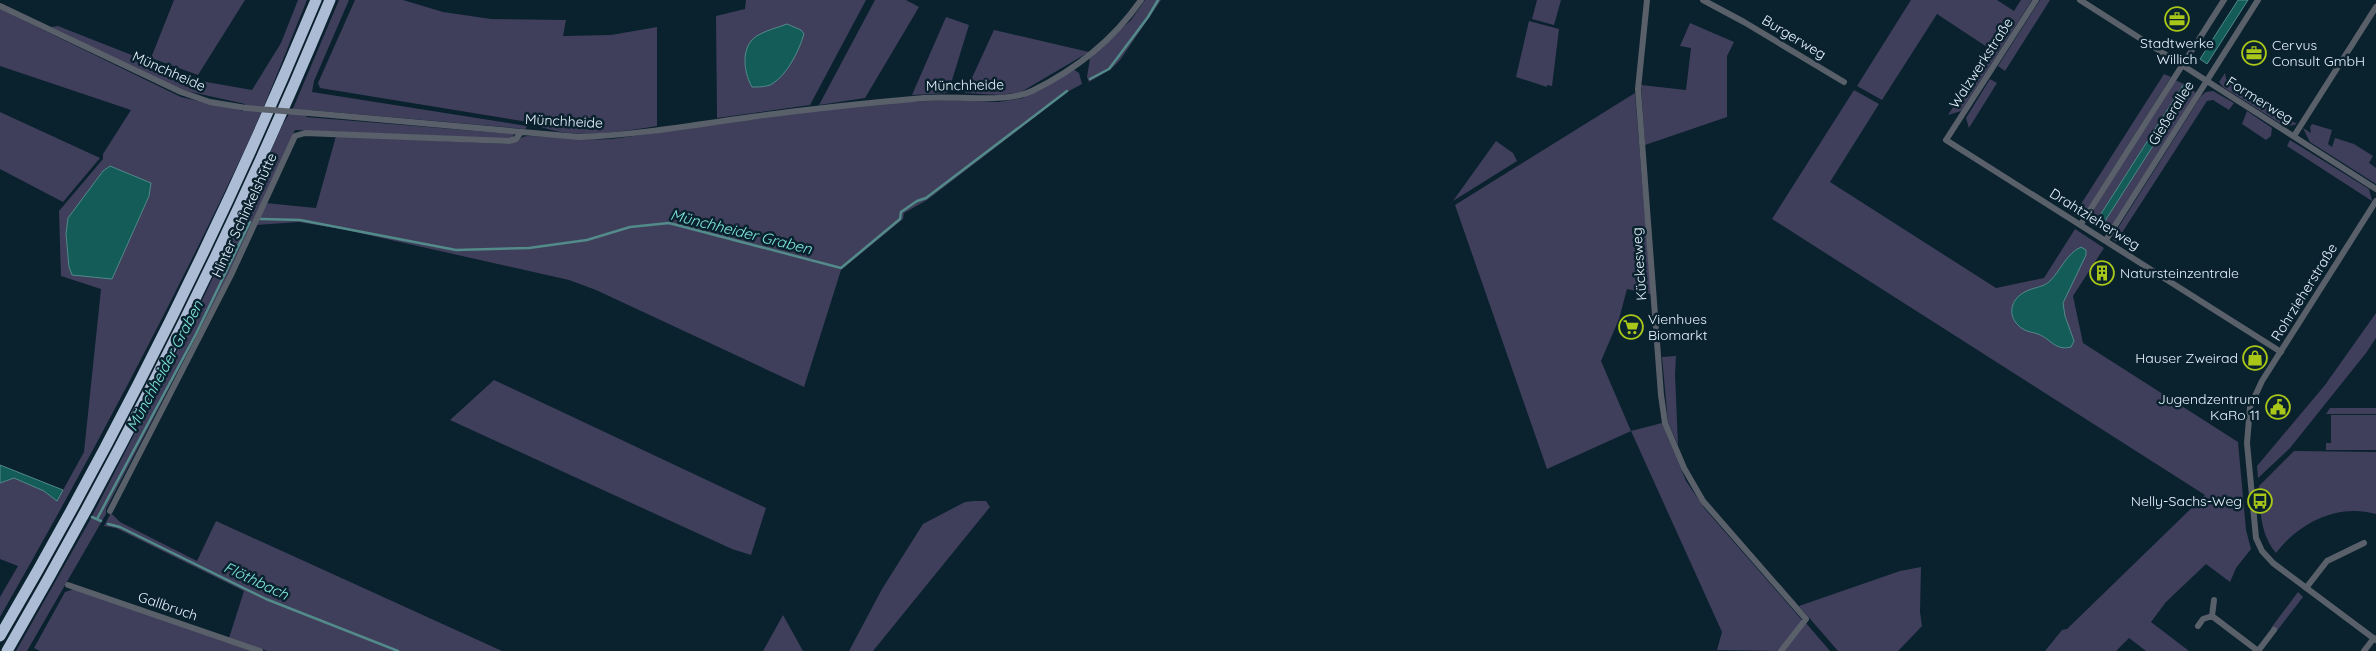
<svg xmlns="http://www.w3.org/2000/svg" width="2376" height="651" font-family="Quicksand,sans-serif">
<rect width="100%" height="100%" fill="#0a212e"/>
<path fill="#3f3f5c" fill-rule="evenodd" d="M174 0H245L198 75 151 58Z
M298 0H307C287 49 268 99 246 147 171 307 88 463 0 617V597L18 566 0 559V483L14 478 44 491 57 501 84 452 101 289 61 276 59 211 103 159V154L131 110 0 66V9L181 97 243 111 245 104 182 90 51 27 58 26 195 80 252 90 281 43ZM110 166 150 183 149 196 112 279 95 182 103 171Z
M339 0H349L314 81 312 92 527 126 526 129 309 110 306 117 514 134 512 139 295 130 237 258 106 509V514L27 651H16L90 520 188 330 236 229 283 124 294 106Z
M355 0H403L443 12 491 19 566 20 563 36 611 35 657 27V126C613 133 569 141 528 122L320 88 318 83Z
M746 0H866L810 105 717 118 716 16 745 9Z
M875 0H906L919 7 865 98 819 105Z
M1145 0H1161L1120 60 1111 69 1089 82 1087 77 1090 58 1131 20Z
M1537 0H1561L1554 25 1532 19Z
M1911 0H1997L2014 11 2021 0H2032L1961 111 1948 115 1990 49 1937 14 1882 100 1857 86Z
M2040 0H2050L2005 71 1998 66Z
M946 17 969 25 948 93 912 95Z
M1529 21 1559 29 1552 86 1547 85V87L1516 77Z
M1690 23 1734 42 1727 56V117L1645 145 1641 85 1686 90 1691 48 1680 46Z
M994 30 1089 52 1021 92 1000 95 965 93Z
M1073 69 1079 73 1082 84 1069 91 927 200 904 213 903 219 841 270 804 387 596 290 569 280 342 229 299 222 256 225 265 203 316 208 336 136 507 144C516 143 521 136 528 136 557 136 584 141 612 139L866 104 948 100 999 102 1023 98Z
M2225 73 2226 79 2297 124 2286 127 2223 87 2219 82Z
M2164 74 2171 77 2083 216 2074 215Z
M1990 79 1997 83 1969 128 1966 118Z
M2175 80 2184 84 2097 220 2089 215Z
M2190 88 2196 93 2113 225 2103 224Z
M1854 90 1879 104 1830 182 1996 288 2044 278 2075 229 2104 248 2073 296 2083 343 2238 442 2246 530 2251 549 2236 568 2230 582 2206 564 2166 602 2151 622 2189 651H2146L2129 638 2116 651H2045L2062 630 2067 629 2205 495 1772 219Z
M2213 91 2234 103 2229 110 2213 100 2207 101 2116 242 2113 240V236L2201 96 2206 92Z
M1635 93 1651 294 1627 289 1619 319 1601 361 1631 431 1662 423 1686 481 1705 509 1802 620 1778 651 1717 650 1722 632 1631 431 1547 469 1455 205Z
M2247 111 2272 128 2271 136 2266 140 2242 124Z
M0 112 100 158 63 202 0 169Z
M2312 124 2332 130 2328 144 2332 147 2335 138 2354 144 2373 156 2369 163 2376 168V184L2310 142 2303 128 2311 133 2310 127Z
M2290 140 2369 189 2372 201 2287 146Z
M1496 141 1513 153 1517 161 1453 201Z
M2376 313V338L2366 353 2290 448 2258 478 2257 466 2325 385Z
M1676 356 1675 374 1678 445 1668 422 1662 357Z
M494 380 766 508 751 555 732 549 450 420Z
M2330 408H2376V414H2326Z
M2331 415H2376V450H2326V443H2331Z
M2294 451 2376 452V514C2337 503 2299 523 2276 553 2260 534 2260 510 2259 486Z
M974 501H986L990 507 873 651H849L882 589 923 524 965 502Z
M111 513 120 522 197 561 216 521 502 651H267L229 638 244 591 116 528 104 526Z
M1921 567 1920 612 1922 626 1898 651H1838L1799 606 1900 571Z
M74 589 253 651H40L34 648 65 592Z
M2298 592 2303 597 2276 632 2271 628Z
M783 615 803 651H763Z
M1805 622 1830 651H1784Z"/>
<path fill="#135c58" stroke="#538a8a" d="M2238 0H2248L2207 64 2200 59Z
M787 24 801 30 804 34C799 51 787 75 772 84 767 87 758 87 752 87 745 75 741 54 751 41 758 32 777 28 787 24Z
M2184 84 2190 88 2103 224 2097 220Z
M110 166 151 183 149 196 112 279 72 275 69 267 66 234 68 218 103 171Z
M2081 247 2086 250V255L2063 303 2065 316 2074 341 2071 347C2055 351 2051 339 2038 334 2033 332 2027 332 2023 329 2008 320 2008 302 2023 293 2032 287 2043 288 2050 281 2061 270 2066 254 2081 247Z
M0 465 63 490 57 501 44 491 14 478 0 483Z"/>
<g fill="none" stroke-linecap="round" stroke-linejoin="round">
<path stroke="#538a8a" stroke-width="2.5" d="M1090 79 1109 69 1148 17 1158 0
M261 219 300 220 456 250 529 248 587 240 630 227 669 223 841 268 900 219 901 212 917 201 926 198 1067 91
M92 517 101 521
M97 519 196 334 250 222
M108 524 120 527 266 599 398 651"/>
<path stroke="#5a6069" stroke-width="6" d="M1647 0 1638 89 1661 395 1665 423 1684 468 1703 501 1806 619 1781 651
M1703 0 1744 22 1844 82
M2036 0 1946 140 2281 352
M2080 0 2376 189
M0 6 181 92 210 102 246 108
M309 113 579 137C637 135 694 125 751 117 809 109 866 103 924 98 955 95 1005 104 1032 91 1075 70 1114 39 1141 0
M2294 136 2376 7
M2376 201 2262 381 2250 407 2247 443 2256 538 2262 551 2273 563 2376 640
M2081 224 2224 0
M2106 240 2258 0
M110 511 231 275 295 136 305 133 509 141 516 139 521 132
M68 585 260 651
M2306 588 2327 561 2364 543
M2212 616 2258 651 2274 630
M2198 626 2203 619 2212 616 2214 600
M2364 651 2374 638"/>
<path stroke="#adbcd5" stroke-width="11" d="M0 636C120 431 225 219 316 0
M7 651C129 441 237 224 330 0"/>
<path stroke="#5a6069" stroke-width="6" d="M246 108 309 113"/>
</g>
<defs>
<g id="office-ring" transform="scale(1.25)"><circle r="9.5" fill="#0a212e" stroke="#a9c719" stroke-width="1.5"/><path d="M-6-3h4V-5.5h4V-3h4V5H-6ZM-1-4.5V-3h2v-1.5ZM-6 0V1H6V0Z" fill="#a9c719"/></g>
<g id="building-ring" transform="scale(1.25)"><circle r="9.5" fill="#0a212e" stroke="#a9c719" stroke-width="1.5"/><path d="M-4-6H4V6H1V3H-1V6H-4ZM-2.5-4.3h1.7v1.8h-1.7ZM.8-4.3h1.7v1.8H.8ZM-2.5-1h1.7V.8h-1.7ZM.8-1h1.7V.8H.8Z" fill="#a9c719"/></g>
<g id="supermarket-ring" transform="scale(1.25)"><circle r="9.5" fill="#0a212e" stroke="#a9c719" stroke-width="1.5"/><path d="M-6-5.5h2.5l.6 2H6L4.5 2H-2.5L-4.4-4H-6ZM-1.5 3.2a1.3 1.3 0 1 0 .1 0ZM3 3.2a1.3 1.3 0 1 0 .1 0Z" fill="#a9c719"/></g>
<g id="shop-ring" transform="scale(1.25)"><circle r="9.5" fill="#0a212e" stroke="#a9c719" stroke-width="1.5"/><path d="M-5-2.5h2.3a2.7 3.5 0 0 1 5.4 0H5L5.5 6h-11ZM-1.5-2.5h3a1.5 2.3 0 0 0-3 0Z" fill="#a9c719"/></g>
<g id="civic-ring" transform="scale(1.25)"><circle r="9.5" fill="#0a212e" stroke="#a9c719" stroke-width="1.5"/><path d="M-.6-6.5H3V-4.5H.6V-3L4-1V1h2V6H-6V1h2V-1L-.6-3ZM-1.2 2.5V6h2.4V2.5Z" fill="#a9c719"/></g>
<g id="bus-ring" transform="scale(1.25)"><circle r="9.5" fill="#0a212e" stroke="#a9c719" stroke-width="1.5"/><path d="M-5-6H5V4H4V6H2V4H-2V6H-4V4H-5ZM-3.5-4V0h7V-4ZM-3.5 1.2v1.5H-2V1.2ZM2 1.2v1.5H3.5V1.2Z" fill="#a9c719"/></g>
</defs>
<g fill-rule="evenodd">
<use href="#office-ring" x="2177" y="19"/>
<use href="#office-ring" x="2254" y="53"/>
<use href="#building-ring" x="2102" y="273"/>
<use href="#supermarket-ring" x="1631" y="327"/>
<use href="#shop-ring" x="2255" y="358"/>
<use href="#civic-ring" x="2278" y="407"/>
<use href="#bus-ring" x="2260" y="501"/>
</g>
<g text-anchor="middle" stroke-width="5" stroke-linejoin="round" paint-order="stroke">
<g font-size="14" fill="#e7f5fe" stroke="#0a212e">
<text transform="translate(1794 37) rotate(31)" y="5">Burgerweg</text>
<text transform="translate(1981 63) rotate(-57)" y="5">Walzwerkstraße</text>
<text transform="translate(169 71) rotate(24)" y="5">Münchheide</text>
<text transform="translate(965 85) rotate(-1)" y="5">Münchheide</text>
<text transform="translate(2260 100) rotate(32)" y="5">Formerweg</text>
<text transform="translate(2171 113) rotate(-58)" y="5">Gießerallee</text>
<text transform="translate(564 121) rotate(3)" y="5">Münchheide</text>
<text transform="translate(244 215) rotate(-65)" y="5">Hinter Schinkelshütte</text>
<text transform="translate(2095 219) rotate(32)" y="5">Drahtzieherweg</text>
<text transform="translate(1639 264) rotate(-94)" y="5">Kückesweg</text>
<text transform="translate(2304 292) rotate(-58)" y="5">Rohrzieherstraße</text>
<text transform="translate(168 606) rotate(19)" y="5">Gallbruch</text>
</g>
<g font-size="14" fill="#e7f5fe" stroke="#0a212e" text-anchor="start">
<text x="2177" y="48" text-anchor="middle">Stadtwerke<tspan x="2177" dy="16">Willich</tspan></text>
<text x="2272" y="50">Cervus<tspan x="2272" dy="16">Consult GmbH</tspan></text>
<text x="2120" y="278">Natursteinzentrale</text>
<text x="1648" y="324">Vienhues<tspan x="1648" dy="16">Biomarkt</tspan></text>
<text x="2238" y="363" text-anchor="end">Hauser Zweirad</text>
<text x="2260" y="404" text-anchor="end">Jugendzentrum<tspan x="2260" dy="16">KaRo 11</tspan></text>
<text x="2242" y="506" text-anchor="end">Nelly-Sachs-Weg</text>
</g>
<g font-size="15" font-style="italic" fill="#81e9e2" stroke="#0a212e">
<text transform="translate(741 232) rotate(14)" y="5">Münchheider Graben</text>
<text transform="translate(165 366) rotate(-62)" y="5">Münchheider Graben</text>
<text transform="translate(256 581) rotate(25)" y="5">Flöthbach</text>
</g>
</g>
</svg>
